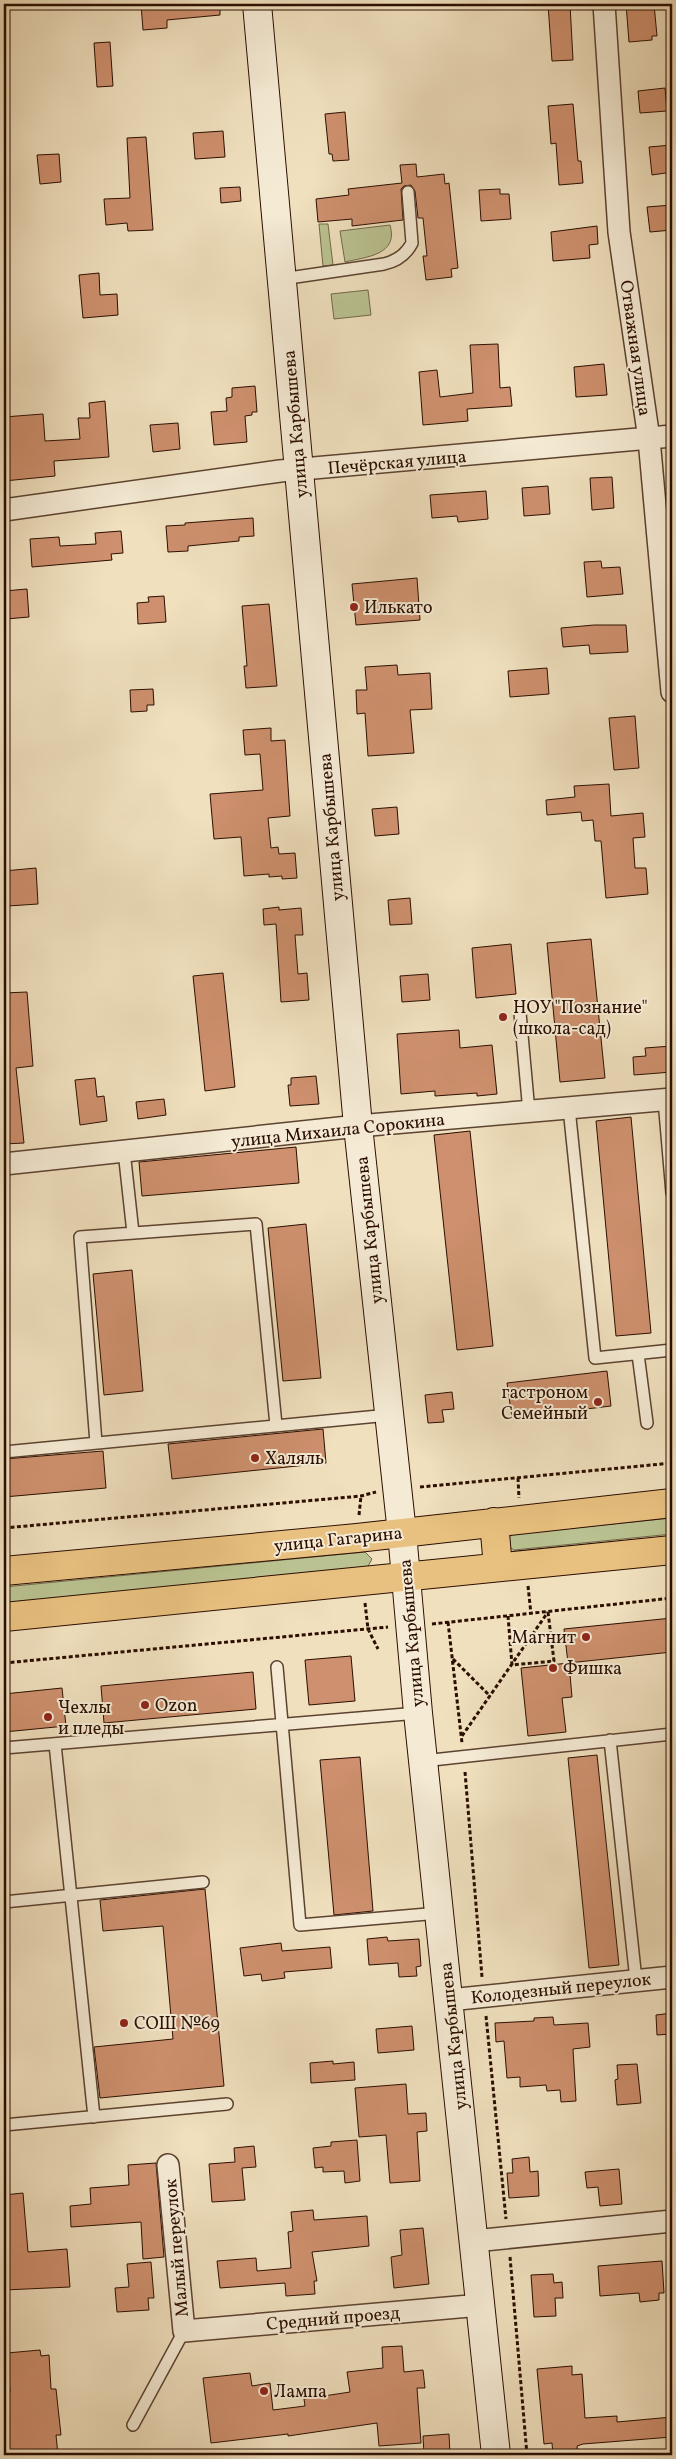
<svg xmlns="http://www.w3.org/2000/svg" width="676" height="2459" font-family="Vollkorn,serif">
<rect width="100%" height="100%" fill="#f0e0be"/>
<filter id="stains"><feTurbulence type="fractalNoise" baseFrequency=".004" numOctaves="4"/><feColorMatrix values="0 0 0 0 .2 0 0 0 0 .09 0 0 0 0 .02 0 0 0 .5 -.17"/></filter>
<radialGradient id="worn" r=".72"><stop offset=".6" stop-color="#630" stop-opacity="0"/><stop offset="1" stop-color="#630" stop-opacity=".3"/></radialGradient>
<path fill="#bac291" stroke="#726848" d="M319 224H328L333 265 323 266Z
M390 225C399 255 366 257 345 262L340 231Z
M368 290 371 315 334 319 331 294Z
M672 1518V1534L514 1550 509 1547 508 1538 513 1534Z
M365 1552 372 1559 367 1568 4 1603V1587Z"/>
<path fill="#ce906e" stroke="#2b0e00" d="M141 4H220V15L167 20V28L143 30Z
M548 4H570L573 60 552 61Z
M626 4H654L657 36H652V40L629 42Z
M110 42 113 86 97 87 94 43Z
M665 88 667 111 640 113 638 91Z
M573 104 578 161H581L583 183 559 185 556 143 551 144 548 106Z
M345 112 349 160 333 161 332 154H329L325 114Z
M223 131 225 157 195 159 193 133Z
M146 137 153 230 128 231 127 223 106 225 104 199 130 198 127 138Z
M672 145V172L652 175 649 147Z
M59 154 61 182 40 184 37 155Z
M416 164 417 177 444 174 445 184 449 183 458 268 451 269 452 277 426 280 423 256H427L423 218H418L415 191 411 185 404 186 401 189 403 220 352 226V219L318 222 316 199 349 195 348 189 402 183 400 165Z
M240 187 241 201 221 203 220 188Z
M500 189V194H509L511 219 481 221 479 190Z
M672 205V230L650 232 647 207Z
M597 226 598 244 589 245 590 258 553 261 551 232Z
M99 273 100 295 117 294 118 315 83 318 79 275Z
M498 344 500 388 510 387 512 406 467 409 468 421 423 425 419 372 437 370 440 397 473 393 470 345Z
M604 364 607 395 576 397 574 367Z
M255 386 257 412H252V415L245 416 247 442 214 445 211 412 227 411 226 398 232 397V388Z
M105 401 109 457 54 461 55 476 4 481V417L43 414 45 441 80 439 78 418H90L89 403Z
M178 423 180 449 153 452 150 425Z
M612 477 614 508 592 510 590 478Z
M548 486 550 514 524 516 522 488Z
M486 491 488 519 458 522 457 516 432 518 430 495Z
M253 518 254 536 239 537V541L188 546V551L168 552 166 526 185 525V523Z
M121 531 123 553 111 554 112 560 32 567 30 539 59 537 60 546 96 544 95 533Z
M601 561 602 568 620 567 623 594 587 597 584 562Z
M417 578 420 620 356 625 352 584Z
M27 589 29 617 6 619 4 591Z
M164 596 166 622 138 624 137 603 149 602 148 597Z
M269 604 277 686 246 688 244 666H247L242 606Z
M594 625H626L628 652 590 654 589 645 563 647 561 628Z
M397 665 398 675 430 673 432 709 410 710 414 753 368 756 365 713 357 714 356 690H367L365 667Z
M547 668 549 694 510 697 508 671Z
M153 689 154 705H147V711L131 712 130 690Z
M635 716 639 768 614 770 609 718Z
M271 728V741L285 740 290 816 268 818 271 848 278 847 279 854 295 853 297 878 282 879V876L269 877V874L244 876 241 837 214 839 210 794 263 790 260 754 245 755 243 730Z
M609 784 611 816 643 813 645 837 633 838 635 868H646L648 894 606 898 601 841H595L593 820 582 821 581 812 547 815 546 800 575 797 574 786Z
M397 807 399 834 375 836 372 809Z
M36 868 38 904 8 906V899H4V871Z
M410 898 412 924 390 925 388 900Z
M279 907V910L301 908 303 935H295L298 974 307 973 309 1000 281 1002 276 924 264 925 263 909Z
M591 939 605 1078 560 1082 547 943Z
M511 944 516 994 476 998 472 948Z
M223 973 235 1087 205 1091 193 976Z
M428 974 430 1000 402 1002 400 976Z
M27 992 33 1066 16 1068 24 1143 4 1144V993Z
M459 1030 460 1048 492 1045 497 1094 477 1096V1093L435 1096V1091L401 1094 397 1034Z
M672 1046V1072L634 1075 633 1057 646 1056 645 1048Z
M316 1076 319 1104 290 1106 288 1085H291V1078Z
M95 1078 97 1097 104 1096 107 1121 80 1125 75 1080Z
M164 1099 166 1115 138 1119 136 1102Z
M631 1117 651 1333 616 1336 596 1121Z
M470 1131 493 1346 457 1350 434 1135Z
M296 1147 299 1183 142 1196 139 1162Z
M306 1224 321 1378 283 1381 268 1228Z
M132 1270 143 1391 104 1395 93 1274Z
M607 1371 611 1406 512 1418 507 1383Z
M452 1392 454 1409 442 1410 444 1422 428 1423 425 1395Z
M323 1429 326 1463 172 1479 168 1444Z
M103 1451 106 1488 4 1497V1459Z
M672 1618V1652L568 1663 564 1629Z
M351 1656 355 1701 309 1705 305 1660Z
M569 1663 572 1697 562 1698 566 1732 528 1736 521 1668Z
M253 1672 256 1709 104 1723 101 1686Z
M62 1688 66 1726 4 1732V1694Z
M597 1755 619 1965 589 1968 568 1758Z
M360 1757 373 1911 334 1915 320 1760Z
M205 1889 224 2086 100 2098 94 2047 173 2039 163 1926 103 1931 100 1900Z
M387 1937 388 1941 419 1939 421 1966 416 1967 417 1976 399 1977 398 1963 369 1965 367 1939Z
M281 1943 282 1951 330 1947 332 1968 284 1972 285 1978 262 1981 261 1974 244 1976 240 1948Z
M672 2013V2034L657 2035 656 2015Z
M553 2017 554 2025 588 2023 590 2047 573 2049 576 2101 561 2102 560 2090 547 2091 546 2085 520 2087V2077L507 2078 504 2041 496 2042 495 2023 534 2021V2018Z
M412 2026 414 2050 378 2053 376 2029Z
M333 2061V2064L354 2062 355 2080 311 2083 310 2063Z
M637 2064 641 2103 617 2105 615 2080 618 2079 617 2065Z
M406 2084 408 2114 426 2113 427 2131 417 2132 420 2181 390 2183 386 2135 359 2137 355 2088Z
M357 2140 360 2181 345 2183 344 2171 323 2172V2167L315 2168 313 2148 331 2146V2142Z
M254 2146 256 2167 242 2168 245 2200 212 2202 209 2164 235 2162 234 2148Z
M529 2157 530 2172 538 2171 539 2196 509 2198 507 2173H513L512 2159Z
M156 2163 164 2257 143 2259 141 2222 71 2227 70 2206 91 2204 90 2188 129 2185 128 2165Z
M619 2169 622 2204 600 2206 598 2187 587 2188 585 2172Z
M23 2193 28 2252 67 2249 70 2287 4 2290V2195Z
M313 2210 314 2220 367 2216 369 2246 312 2252 317 2281H314L315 2294 286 2296 285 2283 220 2288 217 2261 256 2258 257 2271 291 2268 288 2232 293 2231 291 2212Z
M423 2228 429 2284 394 2288 391 2257 402 2255 400 2230Z
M662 2261 664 2293H659V2300L640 2302 639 2293 600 2296 598 2266Z
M151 2262 154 2298H148L149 2310 117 2312 115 2288 129 2287 127 2264Z
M553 2274 554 2283 562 2282 563 2298H555L556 2316 534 2317 531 2275Z
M402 2346 404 2372 423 2370 425 2388H417L421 2443 379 2446 377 2423 288 2436V2434L211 2443 203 2378 250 2373 252 2386 270 2383 273 2410 305 2406 304 2399 350 2392 347 2372 383 2368 382 2347Z
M40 2350 41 2356 49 2355 51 2389H56L61 2435H56L58 2455H8L4 2409V2392H10L7 2353Z
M572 2366V2375L582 2374 585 2418 617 2416V2422L672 2417V2437L583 2444 577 2446 578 2454 553 2455 552 2443 544 2444 537 2369Z
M449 2434 450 2455H424L423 2436Z"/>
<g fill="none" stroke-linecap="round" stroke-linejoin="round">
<g stroke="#5c4230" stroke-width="14">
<path id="lane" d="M282 279 384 264C397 261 406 255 412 243L408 192
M520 1013 529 1112
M664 1100 672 1193
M569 1108 595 1358 672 1350
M124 1151 133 1233
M638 1354 647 1423
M96 1443 80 1237 256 1224 276 1425
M4 1452 389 1415
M277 1667 300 1925 439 1913
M610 1740 636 1980
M55 1744 94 2117
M4 1748 418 1713
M423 1761 672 1734
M4 1902 203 1882
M4 2125 227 2104
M133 2425 184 2331"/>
</g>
<g stroke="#5c4230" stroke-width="24">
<path id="street" d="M604 4 619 232 649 439 672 692
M4 510 280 471 672 436
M4 1164 358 1126 672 1099
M449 2000 672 1977
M168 2165 184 2331 481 2305
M474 2241 672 2221"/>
</g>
<g stroke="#2b0e00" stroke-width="30">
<path id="secondary" d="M257 4 358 1126 402 1533 418 1713 496 2455"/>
</g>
<g stroke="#2b0e00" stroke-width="30">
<path id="primary" d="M494 1522 498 1567
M4 1571 357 1538 672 1503
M4 1617 672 1550"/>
</g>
<path stroke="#2b0e00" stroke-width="3" stroke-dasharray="4 2.5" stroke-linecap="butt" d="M518 1478 519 1498
M420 1487 672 1463
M359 1515 361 1496
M4 1528 361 1496 376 1492
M528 1586 531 1614
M365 1603 368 1629 378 1649
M508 1616 512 1665 554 1661 548 1612
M448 1622 462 1743
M432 1624 672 1598
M453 1659 490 1696
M4 1663 388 1627
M462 1736 548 1612
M465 1772 482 1977
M486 2016 506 2219
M510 2257 527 2455"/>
<use href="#lane" stroke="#f5ebd5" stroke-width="11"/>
<use href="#street" stroke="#f5ebd5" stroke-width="21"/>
<use href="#secondary" stroke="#f5ebd5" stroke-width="28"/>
<use href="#primary" stroke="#e8c07f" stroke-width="28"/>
</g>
<g fill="#8f2418" stroke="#f5ebd5" stroke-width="2">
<circle cx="354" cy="607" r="5"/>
<circle cx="503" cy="1017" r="5"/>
<circle cx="598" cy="1402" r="5"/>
<circle cx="255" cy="1458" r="5"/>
<circle cx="586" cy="1637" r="5"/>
<circle cx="553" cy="1668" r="5"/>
<circle cx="145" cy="1705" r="5"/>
<circle cx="48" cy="1717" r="5"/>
<circle cx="124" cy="2023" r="5"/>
<circle cx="264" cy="2391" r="5"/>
</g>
<g text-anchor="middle" stroke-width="4" stroke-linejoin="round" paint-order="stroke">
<g font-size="18" fill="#2b0e00" stroke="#f5ebd5">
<text transform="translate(636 348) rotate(82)" y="6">Отважная улица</text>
<text transform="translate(295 424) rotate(-95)" y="6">улица Карбышева</text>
<text transform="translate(397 462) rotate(-5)" y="6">Печёрская улица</text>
<text transform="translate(331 827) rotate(-95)" y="6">улица Карбышева</text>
<text transform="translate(338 1130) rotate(-6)" y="6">улица Михаила Сорокина</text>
<text transform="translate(369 1230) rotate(-96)" y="6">улица Карбышева</text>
<text transform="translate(338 1539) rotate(-6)" y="6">улица Гагарина</text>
<text transform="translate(411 1633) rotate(-95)" y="6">улица Карбышева</text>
<text transform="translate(561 1988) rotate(-6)" y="6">Колодезный переулок</text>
<text transform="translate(453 2036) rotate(-96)" y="6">улица Карбышева</text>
<text transform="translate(176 2248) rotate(-95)" y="6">Малый переулок</text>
<text transform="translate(333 2318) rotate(-5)" y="6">Средний проезд</text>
</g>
<g font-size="18" fill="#2b0e00" stroke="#f5ebd5" text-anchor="start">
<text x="364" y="613">Илькато</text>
<text x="513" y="1013">НОУ "Познание"<tspan x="513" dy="21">(школа-сад)</tspan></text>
<text x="588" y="1398" text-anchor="end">гастроном<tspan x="588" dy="21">Семейный</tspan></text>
<text x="265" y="1464">Халяль</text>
<text x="576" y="1643" text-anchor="end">Магнит</text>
<text x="563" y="1674">Фишка</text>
<text x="155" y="1711">Ozon</text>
<text x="58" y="1713">Чехлы<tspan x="58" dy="21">и пледы</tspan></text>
<text x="134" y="2029">СОШ №69</text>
<text x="274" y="2397">Лампа</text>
</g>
</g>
<rect width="676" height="2459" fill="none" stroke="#f0e0be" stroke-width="20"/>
<rect x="5" y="5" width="666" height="2449" fill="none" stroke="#2b0e00" stroke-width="2.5"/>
<rect x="10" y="10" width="656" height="2439" fill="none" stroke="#2b0e00"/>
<rect width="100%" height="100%" filter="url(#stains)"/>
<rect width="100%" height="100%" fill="url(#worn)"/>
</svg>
